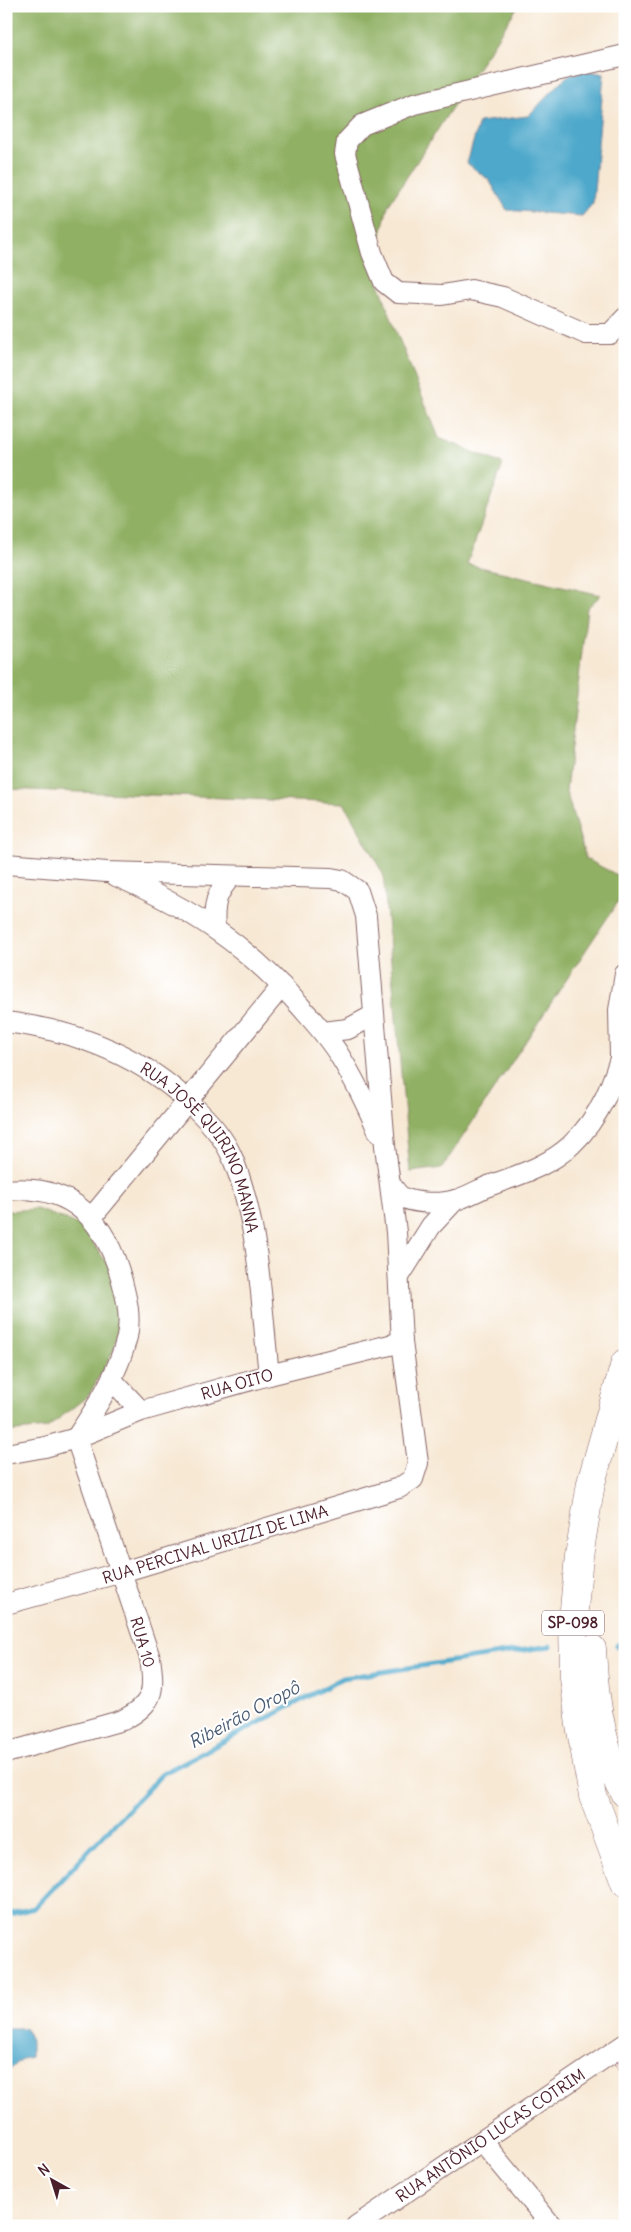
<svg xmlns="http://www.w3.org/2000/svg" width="631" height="2232" font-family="Delius,sans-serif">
<rect width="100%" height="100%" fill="#fff"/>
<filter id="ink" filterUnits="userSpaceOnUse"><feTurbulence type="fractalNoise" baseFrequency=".02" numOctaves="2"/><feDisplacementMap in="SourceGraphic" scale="10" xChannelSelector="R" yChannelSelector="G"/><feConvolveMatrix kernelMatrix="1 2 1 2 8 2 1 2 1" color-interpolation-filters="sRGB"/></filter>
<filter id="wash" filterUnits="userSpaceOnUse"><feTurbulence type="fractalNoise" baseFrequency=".0096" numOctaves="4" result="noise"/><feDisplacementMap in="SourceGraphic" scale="20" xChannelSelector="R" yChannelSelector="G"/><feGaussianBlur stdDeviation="1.12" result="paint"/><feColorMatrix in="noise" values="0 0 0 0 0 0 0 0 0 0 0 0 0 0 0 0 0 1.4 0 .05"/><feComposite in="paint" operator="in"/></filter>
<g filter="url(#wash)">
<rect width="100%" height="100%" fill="#f7e8d4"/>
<path fill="#90b063" stroke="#6d6847" d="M6 6H518L388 206 373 266 394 326 439 438 503 464 467 564 601 595 587 608 566 791 586 859 625 879V891L442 1168 410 1172 383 874 344 803 6 789Z
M37 1209 80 1225 107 1263 124 1306 114 1350 89 1395 47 1428 6 1432V1211Z"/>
<path fill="#4da8cb" stroke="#4c647b" d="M585 70 604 74 593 203 582 216 507 210 489 180 467 163 479 122 528 116 566 77Z
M6 2028H25L31 2041V2057L22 2059 6 2073Z"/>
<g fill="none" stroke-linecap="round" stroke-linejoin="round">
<path stroke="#4da8cb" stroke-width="5" d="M617 1646 625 1639
M6 1915 34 1908 162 1774 343 1678 550 1646"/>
</g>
<g id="blocks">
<path fill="#ce93c5" d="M625 2057V2079L614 2064Z"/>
</g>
</g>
<g filter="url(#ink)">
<use href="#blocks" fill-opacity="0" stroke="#876566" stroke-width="1"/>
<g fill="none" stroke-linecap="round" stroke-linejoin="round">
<g stroke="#876566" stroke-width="22">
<g id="minor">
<path d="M625 55 414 104 362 125 347 141 345 154 372 253 384 282 398 293 442 295 471 290 503 297 586 334H610L625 318"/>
<path d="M6 864 107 872 331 878 342 880 358 891 366 916 385 1146 396 1232 402 1342 418 1463 413 1479 399 1488 122 1572 6 1604"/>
<path d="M116 876C192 909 246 944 301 1007 315 1023 330 1039 341 1058 356 1082 368 1108 379 1133"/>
<path d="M215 928C213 905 216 892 232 876"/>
<path id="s1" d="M6 1022C77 1031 141 1055 192 1105 209 1121 224 1137 233 1159 260 1227 261 1304 269 1375"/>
<path d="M323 1032 348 1029 374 1015"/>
<path d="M620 1056 619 1010 625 974"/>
<path d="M392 1186C395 1190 398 1195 402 1197 415 1204 441 1204 455 1200 465 1198 476 1191 486 1187 515 1176 548 1167 571 1145 601 1117 614 1081 625 1042"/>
<path d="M6 1190C72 1183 106 1221 122 1281 127 1300 131 1317 127 1337 118 1374 97 1407 76 1438"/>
<path d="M92 1217 282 986"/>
<path d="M399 1277 431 1226 455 1200"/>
<path d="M112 1380 141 1411"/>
<path id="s2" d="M6 1454 45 1447 76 1438 141 1411 269 1375 402 1342"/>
<path d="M6 1753 123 1720C154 1704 155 1691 150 1658L76 1438"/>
<path d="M482 2141 552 2226"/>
<path id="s3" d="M356 2226 625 2044"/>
</g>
</g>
<g stroke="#876566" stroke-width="29">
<path id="highway" d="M625 1363 591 1483 579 1556 573 1620 574 1677 580 1725 593 1796 625 1882
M592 1649C594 1695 602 1753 625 1793"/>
</g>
<use href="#minor" stroke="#fff" stroke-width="20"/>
<use href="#highway" stroke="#fff" stroke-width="28"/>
</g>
</g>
<g text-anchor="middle" stroke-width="4" stroke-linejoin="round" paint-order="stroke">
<rect fill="#fff" stroke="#80626b" stroke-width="1" x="542" y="1610.5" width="62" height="25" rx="4"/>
<g font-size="15" font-weight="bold" fill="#4a1f2b">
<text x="573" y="1628">SP-098</text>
</g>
<g font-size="16" fill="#4a1f2b" stroke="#fff">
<text dy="6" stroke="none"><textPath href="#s1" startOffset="248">RUA JOSÉ QUIRINO MANNA</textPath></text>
<text dy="6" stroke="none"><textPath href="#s2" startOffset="242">RUA OITO</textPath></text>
<text transform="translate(215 1544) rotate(-17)" y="6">RUA PERCIVAL URIZZI DE LIMA</text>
<text transform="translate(143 1642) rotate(74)" y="6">RUA 10</text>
<text dy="6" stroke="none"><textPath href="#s3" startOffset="162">RUA ANTÔNIO LUCAS COTRIM</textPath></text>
</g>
<g font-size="18" font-style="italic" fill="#4b5d73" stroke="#fff">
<text transform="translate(244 1715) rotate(-28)" y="6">Ribeirão Oropô</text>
</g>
</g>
<rect width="631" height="2232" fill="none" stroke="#fff" stroke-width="25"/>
<g transform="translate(52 2180) rotate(321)" stroke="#ffffff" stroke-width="4" paint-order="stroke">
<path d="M0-4L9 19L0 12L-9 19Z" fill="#4a1f2b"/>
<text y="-8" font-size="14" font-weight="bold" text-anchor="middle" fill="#4a1f2b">N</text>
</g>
</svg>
